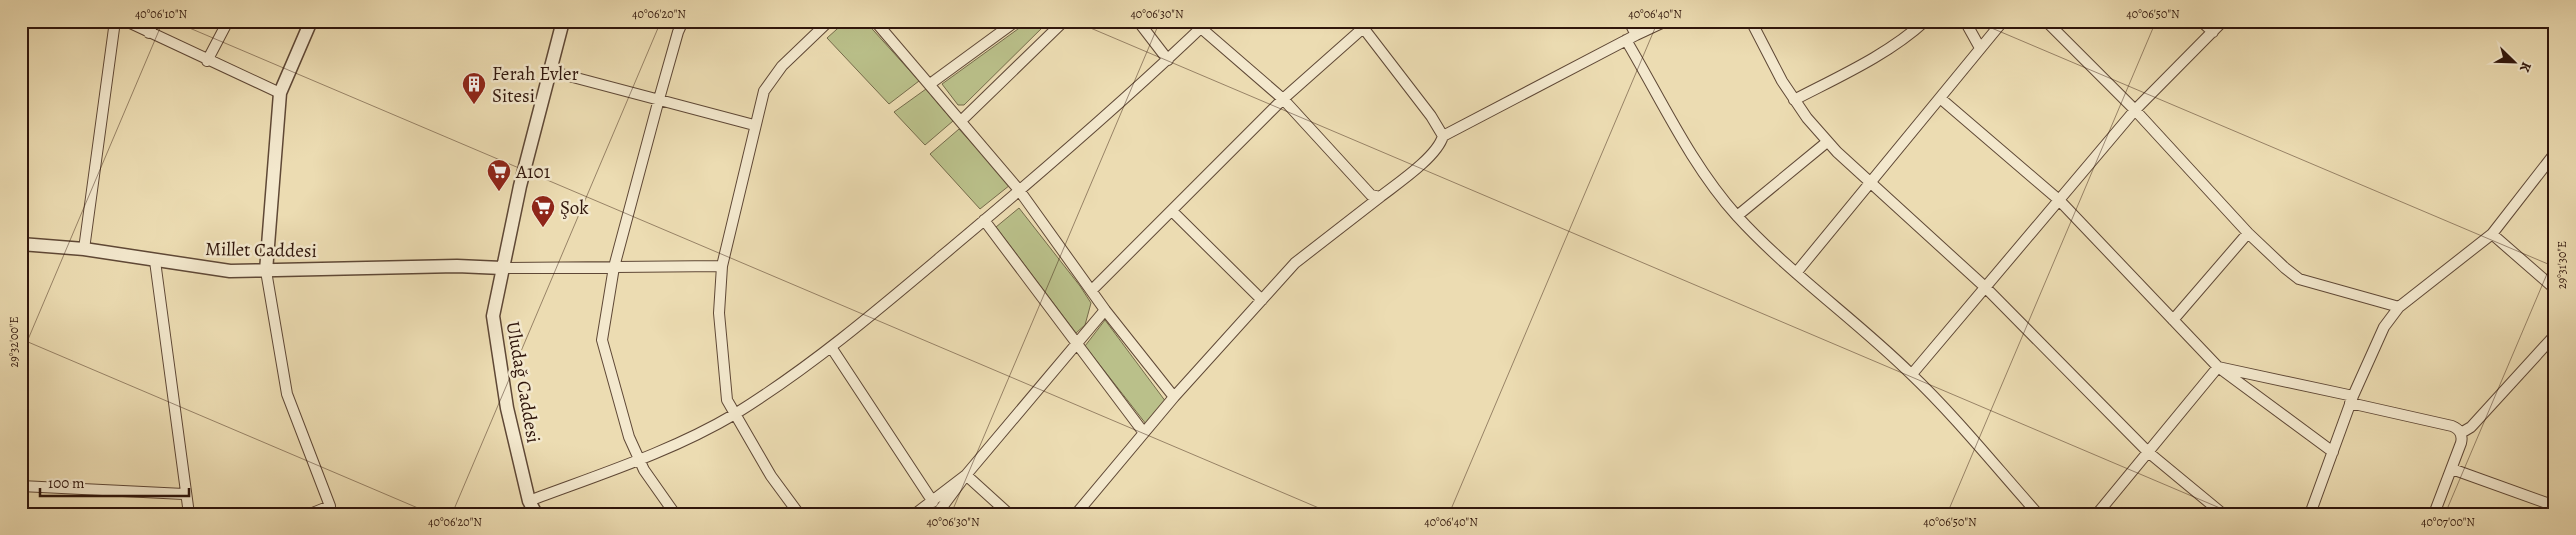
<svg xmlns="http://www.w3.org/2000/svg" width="2576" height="535" font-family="Alegreya,serif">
<rect width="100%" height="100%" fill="#ecdcb2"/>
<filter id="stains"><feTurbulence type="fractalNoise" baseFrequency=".004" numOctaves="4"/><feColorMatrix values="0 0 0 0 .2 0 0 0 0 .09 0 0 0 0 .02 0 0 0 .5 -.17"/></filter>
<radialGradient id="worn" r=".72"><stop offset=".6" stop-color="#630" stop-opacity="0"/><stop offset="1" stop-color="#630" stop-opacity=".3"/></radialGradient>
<path fill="#bac08a" stroke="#756b4b" d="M846 21H865L919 81 889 104 827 38Z
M1029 21H1049L964 105H958L942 84Z
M926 89 953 121 925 145 894 112Z
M959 129 1010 185 980 209 930 154Z
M1019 208 1080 286 1091 303 1085 325 1076 333 996 227Z
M1105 320 1166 402 1146 424 1085 346Z"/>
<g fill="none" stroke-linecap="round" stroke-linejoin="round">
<g stroke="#5f4836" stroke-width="12">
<path id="minor" d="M126 21 280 93
M875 21 1019 190 1105 310 1174 397 1295 263 1380 197
M1138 21 1168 60
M1629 21 1636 35
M1751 21 1782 81 1807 118 1837 152 1985 287 2148 452 2223 514
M1965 21 1980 48
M2046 21 2135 110 2248 233 2285 268 2299 279 2399 307
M2201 21 2213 32
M1201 28 1283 99 1371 195 1380 197C1398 183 1437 157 1443 136L1431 116 1358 21
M149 33 154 21
M1626 40C1661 99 1691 165 1737 216 1790 274 1855 319 1911 374 1956 417 1996 467 2038 514
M207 61 228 21
M550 71 754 125
M930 84 1016 21
M1940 98 2059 200 2218 367 2353 396
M1794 100C1838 77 1888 55 1925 21
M961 121 1064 21
M1443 136 1636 35 1666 21
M1172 211 1262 300
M1737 216 1827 142
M984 220 1144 433
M2492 234 2555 289
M84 249 115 21
M155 261 189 514
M502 268 722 266
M266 271 287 394 330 506 310 514
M1796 273 2003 21
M1092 290 1283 99 1371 21
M2173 320 2248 233
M831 347 933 502
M1912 374 2135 110 2223 21
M2350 403 2452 426C2460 429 2463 435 2461 443L2434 514
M2461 433 2471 427 2555 335
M2452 469 2555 506
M21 486 184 494
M529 501C598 475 671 452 735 414 819 362 893 297 968 234 1050 165 1131 95 1208 21
M675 514 644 470 629 437 602 340 614 267 659 99 678 32 683 21
M799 514 771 476 727 400 719 313 722 266 764 91 782 66 829 21
M915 514 966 475 1105 310
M937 514 966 475 1009 514
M1076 514 1174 397
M2097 514 2218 367 2333 452
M2310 514 2353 396 2384 327 2399 307 2492 234 2555 153"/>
</g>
<g stroke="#5f4836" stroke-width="15">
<path id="tertiary" d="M21 244 84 249 230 271 457 266 502 268
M266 271 280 93 311 21
M536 514 529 501 507 408 493 316 520 186 563 21"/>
</g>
<use href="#minor" stroke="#f3e8cd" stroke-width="10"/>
<use href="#tertiary" stroke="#f3e8cd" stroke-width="12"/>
</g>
<path fill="none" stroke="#30160c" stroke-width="1" stroke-opacity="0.45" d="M173 21 1333 514M1074 21 2234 514M1975 21 2555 267M21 339 432 514M21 356 163 21M452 514 661 21M951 514 1160 21M1449 514 1658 21M1947 514 2156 21M2445 514 2555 255"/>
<defs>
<g id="building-pin" transform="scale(1.25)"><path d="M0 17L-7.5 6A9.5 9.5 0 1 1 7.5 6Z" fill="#8f2418" stroke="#f3e8cd"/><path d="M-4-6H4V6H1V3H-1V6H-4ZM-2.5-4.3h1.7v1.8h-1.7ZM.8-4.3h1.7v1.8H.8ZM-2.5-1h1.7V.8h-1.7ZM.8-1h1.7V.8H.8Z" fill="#fff"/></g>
<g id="supermarket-pin" transform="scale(1.25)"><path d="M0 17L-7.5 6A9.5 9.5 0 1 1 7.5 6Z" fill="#8f2418" stroke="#f3e8cd"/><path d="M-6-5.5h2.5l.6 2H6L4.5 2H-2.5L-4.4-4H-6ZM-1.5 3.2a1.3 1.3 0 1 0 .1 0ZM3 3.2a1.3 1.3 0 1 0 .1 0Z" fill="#fff"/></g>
</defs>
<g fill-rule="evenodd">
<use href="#building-pin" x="474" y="84"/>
<use href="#supermarket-pin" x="499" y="171"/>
<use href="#supermarket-pin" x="543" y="207"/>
</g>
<g text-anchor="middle" stroke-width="5" stroke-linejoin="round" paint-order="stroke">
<g font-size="19" fill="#30160c" stroke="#f3e8cd" text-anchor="start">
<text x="492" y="80">Ferah Evler<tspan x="492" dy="22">Sitesi</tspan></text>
<text x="516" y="178">A101</text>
<text x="560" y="214">Şok</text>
</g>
<g font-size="19" fill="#30160c" stroke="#f3e8cd">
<text transform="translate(261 249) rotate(1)" y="7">Millet Caddesi</text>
<text transform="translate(524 382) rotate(80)" y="7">Uludağ Caddesi</text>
</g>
</g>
<rect width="2576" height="535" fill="none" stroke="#ecdcb2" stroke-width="55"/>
<g transform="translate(2514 62) rotate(113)" stroke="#f3e8cd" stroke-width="4" paint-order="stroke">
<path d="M0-4L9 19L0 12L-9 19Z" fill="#30160c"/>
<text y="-8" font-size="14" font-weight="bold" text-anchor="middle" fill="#30160c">K</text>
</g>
<path d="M40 488v8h149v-8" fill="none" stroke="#30160c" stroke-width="2.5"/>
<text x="48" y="488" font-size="15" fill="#30160c" stroke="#f3e8cd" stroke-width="4" paint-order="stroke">100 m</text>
<rect x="28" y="28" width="2520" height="480" fill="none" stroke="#30160c" stroke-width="2"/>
<g font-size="12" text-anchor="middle" fill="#30160c">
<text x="161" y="18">40°06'10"N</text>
<text x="659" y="18">40°06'20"N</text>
<text x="1157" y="18">40°06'30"N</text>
<text x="1655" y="18">40°06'40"N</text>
<text x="2153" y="18">40°06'50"N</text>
<text transform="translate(2562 265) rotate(-90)" y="4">29°31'30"E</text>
<text transform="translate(14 342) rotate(-90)" y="4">29°32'00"E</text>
<text x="455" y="526">40°06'20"N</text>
<text x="953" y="526">40°06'30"N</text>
<text x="1451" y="526">40°06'40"N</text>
<text x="1950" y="526">40°06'50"N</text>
<text x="2448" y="526">40°07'00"N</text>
</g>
<rect width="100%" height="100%" filter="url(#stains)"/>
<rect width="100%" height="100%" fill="url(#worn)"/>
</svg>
